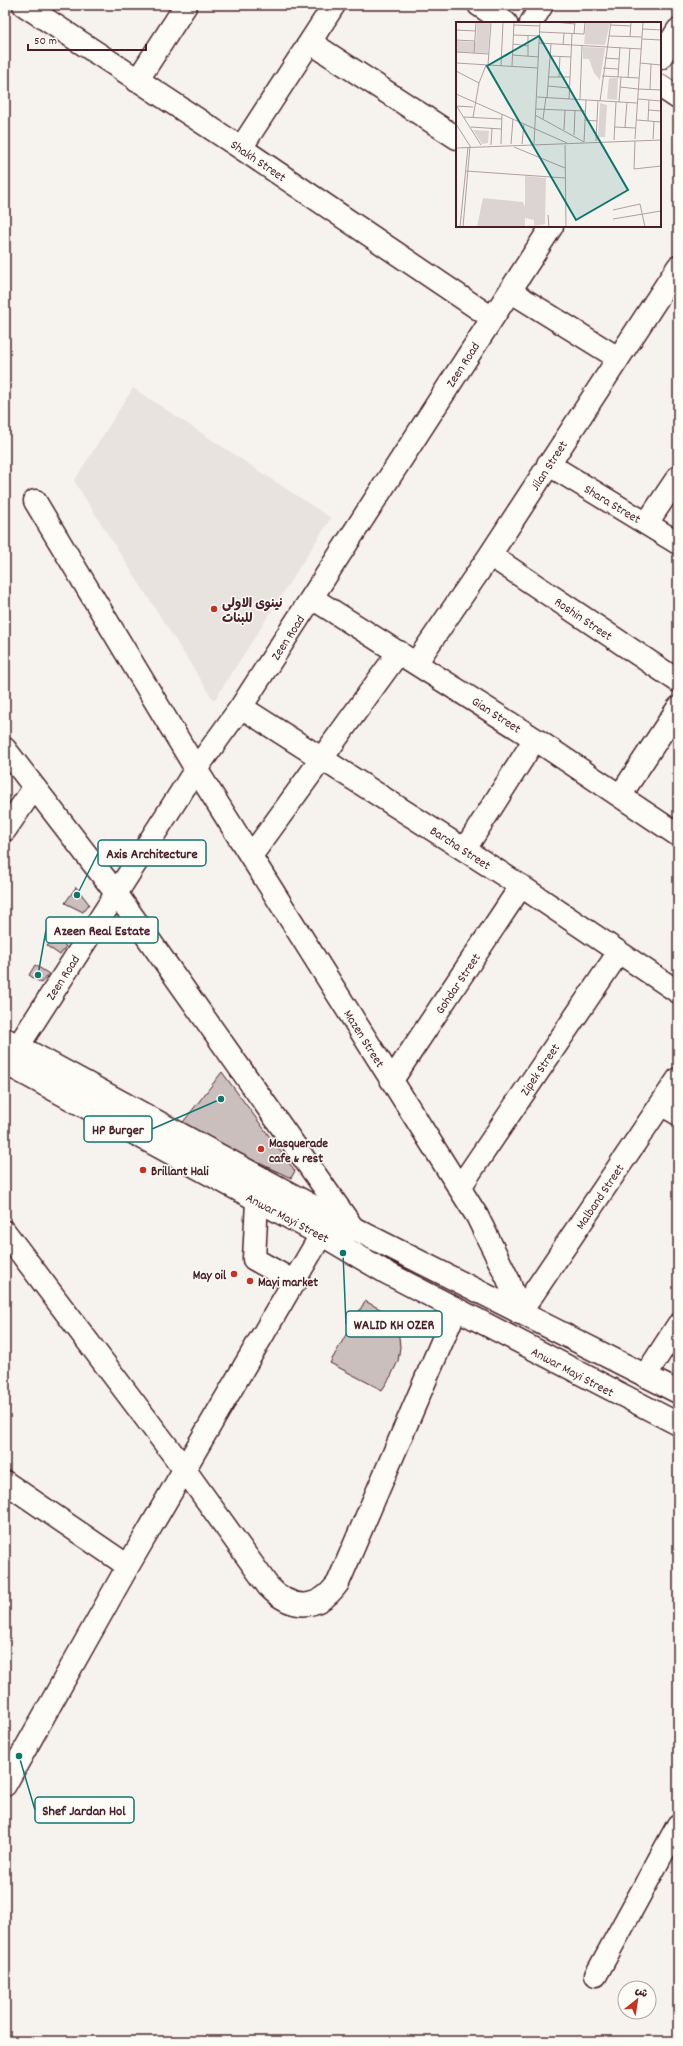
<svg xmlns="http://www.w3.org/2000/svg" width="683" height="2046" font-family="Dekko,'Playpen Sans Arabic',sans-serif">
<rect width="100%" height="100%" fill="#f6f3ef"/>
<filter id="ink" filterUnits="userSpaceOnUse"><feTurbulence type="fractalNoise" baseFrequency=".025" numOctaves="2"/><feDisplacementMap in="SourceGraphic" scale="8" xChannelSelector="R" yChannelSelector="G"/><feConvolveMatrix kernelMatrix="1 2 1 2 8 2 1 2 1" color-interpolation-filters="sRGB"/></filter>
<g filter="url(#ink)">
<path fill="#e9e3e0" d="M133 388 331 518 214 701 74 481Z"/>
<path fill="#cbbfbe" stroke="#4a1f2b" d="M76 887 89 904 83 912 65 903Z
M53 938 66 946 60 955 47 946Z
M35 965 49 974 41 983 29 975Z
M222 1072 295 1171 291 1178 180 1126Z
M365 1301 382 1310 394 1324 399 1337 400 1347 398 1361 391 1376 382 1390 330 1363Z"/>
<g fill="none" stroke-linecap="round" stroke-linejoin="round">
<g stroke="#4a1f2b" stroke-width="25">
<path id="minor" d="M24 5 241 148 492 318
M479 5 506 23
M531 23 542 5
M310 42 457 138
M660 58 678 30
M137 81 186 5
M660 86 678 98
M241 148 334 5
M510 291 618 358
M548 464 678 543
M35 501 196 769 477 1216 508 1279 520 1313
M647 523 678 477
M490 555 678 681
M312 598 535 739 678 835
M416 663 490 555 678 267
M241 707 521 886 678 992
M5 749 116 893 353 1228
M620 796 678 708
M5 830 34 788
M465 849 535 739
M251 856 399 652
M19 1045 196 769 241 707 552 226
M392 1080 521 886
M661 1104 678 1114
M460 1187 619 952
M257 1201 254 1259 295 1282
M5 1232 185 1470 268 1586C292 1611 318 1611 338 1583L456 1309
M520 1313 678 1079
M645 1376 678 1325
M5 1482 128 1566
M5 1785 128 1566 321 1235
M596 1975 678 1825"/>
</g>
<g stroke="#4a1f2b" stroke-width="25">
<path id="major" d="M5 1039 353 1228 678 1392
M5 1063 329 1239 387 1273 678 1424"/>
</g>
<use href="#minor" stroke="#fdfcf7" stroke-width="22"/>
<use href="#major" stroke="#fdfcf7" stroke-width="22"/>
</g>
</g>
<g fill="#c8321e" stroke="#fdfcf7" stroke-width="1.5">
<circle cx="214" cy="609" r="4"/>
<circle cx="261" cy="1149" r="4"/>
<circle cx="143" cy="1170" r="4"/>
<circle cx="234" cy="1274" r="4"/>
<circle cx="250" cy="1281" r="4"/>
</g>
<g text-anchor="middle" stroke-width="3" stroke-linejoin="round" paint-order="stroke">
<g font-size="13" fill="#4a1f2b" stroke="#fdfcf7">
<text transform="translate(259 160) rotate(34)" y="5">Shakh Street</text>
<text transform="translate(462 364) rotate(-57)" y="5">Zeen Road</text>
<text transform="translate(548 465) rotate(-57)" y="5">Jilan Street</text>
<text transform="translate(613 503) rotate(31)" y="5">Shara Street</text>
<text transform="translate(584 618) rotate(34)" y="5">Roshin Street</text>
<text transform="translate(287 637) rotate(-57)" y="5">Zeen Road</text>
<text transform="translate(497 714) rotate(33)" y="5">Gian Street</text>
<text transform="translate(461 847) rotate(33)" y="5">Barcha Street</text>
<text transform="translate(62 977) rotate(-57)" y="5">Zeen Road</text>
<text transform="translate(457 983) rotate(-56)" y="5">Gohdar Street</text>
<text transform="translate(365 1038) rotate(58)" y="5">Mazen Street</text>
<text transform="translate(539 1069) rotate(-56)" y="5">Zipek Street</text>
<text transform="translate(599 1196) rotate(-56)" y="5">Malband Street</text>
<text transform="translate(288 1217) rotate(28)" y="5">Anwar Mayi Street</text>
<text transform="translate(573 1371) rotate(28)" y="5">Anwar Mayi Street</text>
</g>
<g font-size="13" font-weight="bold" fill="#4a1f2b" stroke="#fdfcf7" text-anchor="start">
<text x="222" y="607">نينوى الاولى<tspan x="222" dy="15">للبنات</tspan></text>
<text x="269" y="1147">Masquerade<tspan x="269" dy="15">cafe &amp; rest</tspan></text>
<text x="151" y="1175">Brillant Hali</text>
<text x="226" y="1279" text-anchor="end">May oil</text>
<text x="258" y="1286">Mayi market</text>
</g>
</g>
<g transform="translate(456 22)">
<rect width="205" height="205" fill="#f6f3ef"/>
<path d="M21 0H34L32 31 0 30V19L20 20ZM130 0H154L149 23 128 22ZM127 25 149 26 144 58 138 51 133 37H127ZM153 56H162L161 78 151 77ZM144 81 151 83 149 115H142ZM17 108 33 109 32 121 26 122ZM69 154 90 156 89 202 78 204V198L69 196V190V205H21L27 176 67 180 69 185Z" fill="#dcd4d2"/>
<path fill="none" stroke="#b19ea1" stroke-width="1" d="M98 0 119 2M58 3 84 4M155 3 175 4M187 7 205 8M0 8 20 9M84 10 128 12 129 0M118 12 119 0M58 13 84 14M153 14 186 15M174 15 175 0M186 17 205 18M0 18 19 19M83 21 185 27M57 22 58 0M107 23 108 11M0 30 33 32M18 31 20 0M56 33 83 35M72 34V14M94 34 115 35M149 36 163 37M0 41 82 46M184 41 205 43M32 43 35 0M45 44 47 0M56 44 57 22 72 24M147 46 162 47M0 49 23 61 17 95M146 54 183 56M93 55H114M103 55 104 34M162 55 164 25M172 56 174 26M23 61 30 43M92 64 113 66M164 65 182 67M182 67 205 68M194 68 195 42M0 72 111 121M81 75 181 81M91 76 95 22M113 77 116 12M124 77 126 24M182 77 205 79M144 79 155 0M163 80 165 55M0 83 25 123M0 84 17 85M80 87 130 89M193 88 205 89M79 93 128 120M8 95 46 97M87 97 90 75M129 98 141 99M181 98 205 100M192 99 193 78M0 102 14 124 7 205M15 105 45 107M159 105 180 106M169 105 171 80M108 108 109 88M118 113 119 88M179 117 187 0M197 117 198 99M158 118 160 80M140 119 142 78M179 119 178 147 205 144M128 120 130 78M45 122 46 92M55 122 57 97M66 122 68 102M78 122 84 0M35 123 36 106M109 123 110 205M58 125 109 146M0 126 205 118M10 149 109 156M157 188 184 182 189 205M92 193 93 205M157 197 205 189M4 205 12 125"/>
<path fill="#0f766e" fill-opacity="0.15" stroke="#0f766e" stroke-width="2" d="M83 14 172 168 120 198 31 44Z"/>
<rect width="205" height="205" fill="none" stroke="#4a1f2b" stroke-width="2"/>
</g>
<path fill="none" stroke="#0f766e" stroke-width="1.5" d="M77 895L98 853M38 975L46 930M221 1099L152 1129M343 1253L346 1324M19 1756L35 1810"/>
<g fill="#0f766e" stroke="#fdfcf7" stroke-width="1.5">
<circle cx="77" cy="895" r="4"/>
<circle cx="38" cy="975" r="4"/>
<circle cx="221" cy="1099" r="4"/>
<circle cx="343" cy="1253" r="4"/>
<circle cx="19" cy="1756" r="4"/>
</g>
<g fill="#fdfcf7" stroke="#0f766e" stroke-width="1.5">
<rect x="98" y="840" width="108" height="26" rx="4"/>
<rect x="46" y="917" width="112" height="26" rx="4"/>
<rect x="84" y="1116" width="68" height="26" rx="4"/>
<rect x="346" y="1311" width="96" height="26" rx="4"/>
<rect x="35" y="1797" width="99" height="26" rx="4"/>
</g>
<g font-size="14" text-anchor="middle" font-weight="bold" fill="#4a1f2b">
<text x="152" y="858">Axis Architecture</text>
<text x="102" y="935">Azeen Real Estate</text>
<text x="118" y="1134">HP Burger</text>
<text x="394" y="1329">WALID KH OZER</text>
<text x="84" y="1815">Shef Jardan Hol</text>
</g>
<rect width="683" height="2046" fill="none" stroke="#fdfcf7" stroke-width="20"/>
<rect x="10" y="10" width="663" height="2026" fill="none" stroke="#4a1f2b" stroke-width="1.5" filter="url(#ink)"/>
<g transform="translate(637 2000) rotate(30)"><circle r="19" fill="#fdfcf7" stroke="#b5a4a5"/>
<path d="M0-3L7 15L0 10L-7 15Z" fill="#c8321e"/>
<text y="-6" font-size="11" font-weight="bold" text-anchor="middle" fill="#4a1f2b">ش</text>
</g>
<path d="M28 44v6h118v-6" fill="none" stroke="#4a1f2b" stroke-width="2"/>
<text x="34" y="44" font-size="12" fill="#4a1f2b" stroke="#fdfcf7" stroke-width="3" paint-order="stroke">50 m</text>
</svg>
